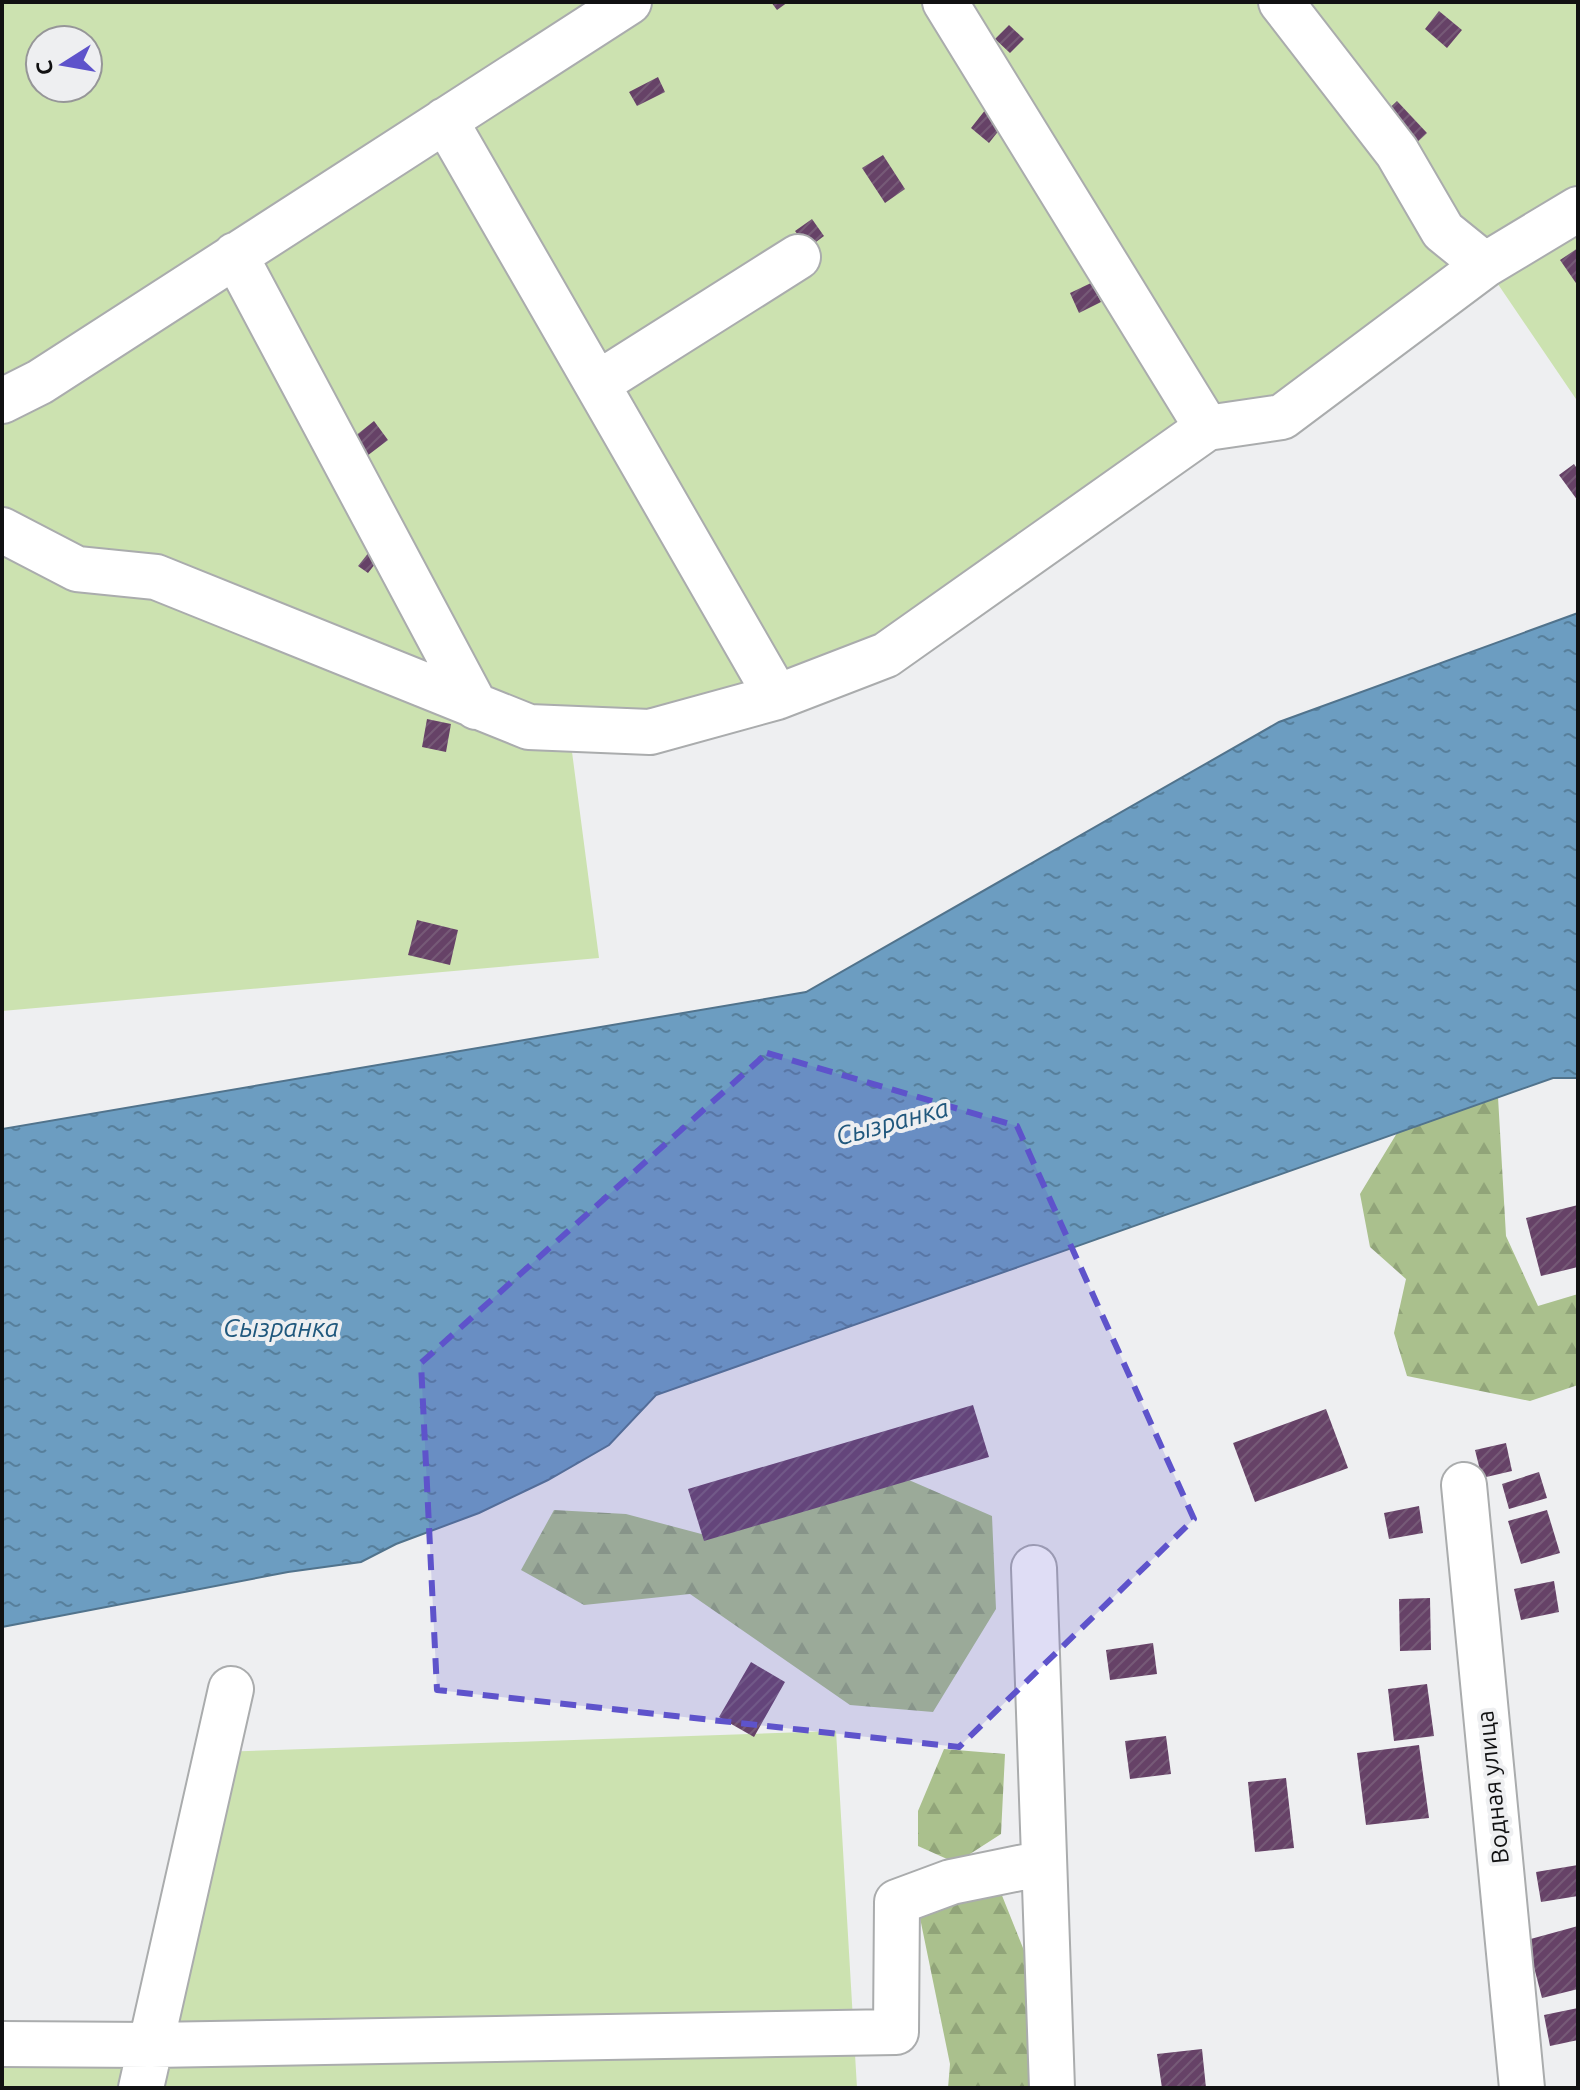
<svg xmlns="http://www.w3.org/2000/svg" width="1580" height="2090" font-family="Ubuntu,sans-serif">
<defs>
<pattern id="forest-firs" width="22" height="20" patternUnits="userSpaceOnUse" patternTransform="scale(2)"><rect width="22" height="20" fill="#aac08d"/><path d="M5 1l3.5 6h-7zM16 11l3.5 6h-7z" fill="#91a479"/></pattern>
<pattern id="water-ripples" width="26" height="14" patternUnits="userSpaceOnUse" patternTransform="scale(2)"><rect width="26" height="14" fill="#6c9dc1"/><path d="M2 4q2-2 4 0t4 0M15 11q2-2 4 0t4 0" fill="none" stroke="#577f9b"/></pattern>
<pattern id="building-hatch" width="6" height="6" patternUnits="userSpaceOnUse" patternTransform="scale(2)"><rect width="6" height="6" fill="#664267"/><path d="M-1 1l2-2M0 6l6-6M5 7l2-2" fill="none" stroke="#765a77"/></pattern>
</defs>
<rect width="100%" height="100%" fill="#eeeff1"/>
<path fill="#cce2b0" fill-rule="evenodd" d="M2 2H1578V402L1485 265 1282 417 1207 428 886 655 569 729 599 958 2 1011ZM40 40H88V88H40Z
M836 1731 857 2088H2V2044L151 2045 217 1752Z"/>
<path fill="url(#forest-firs)" d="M1498 1097 1506 1236 1538 1306 1578 1294V1385L1530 1401 1407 1376 1394 1333 1406 1279 1370 1247 1360 1194 1397 1133Z
M895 1474 992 1516 996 1609 933 1712 850 1705 690 1594 584 1605 521 1570 554 1510 626 1514 709 1536Z
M944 1749 1005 1754 1001 1834 956 1863 918 1846V1811Z
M999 1888 1033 1973 1034 2088H948L950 2064 919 1913Z"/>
<path fill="url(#water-ripples)" stroke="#51738c" stroke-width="2" d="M1578 613V1078H1553L656 1395 609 1445 548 1480 479 1513 396 1544 361 1562 288 1572 2 1627V1129L806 992 1279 722Z"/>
<path fill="url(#building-hatch)" d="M771 2H788L777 10Z
M1439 11 1462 30 1447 48 1425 29Z
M1009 25 1024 39 1010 53 995 39Z
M658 77 665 92 637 106 629 92Z
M1397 101 1427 133 1409 150 1379 118Z
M986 109 1004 124 989 143 971 128Z
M883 155 905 189 885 203 862 168Z
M812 219 824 236 808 248 795 231Z
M1578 248V286L1560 260Z
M1091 283 1101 302 1079 313 1070 293Z
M374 421 388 440 363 459 349 441Z
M1574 464 1578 470V501L1559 475Z
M370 551 379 559 368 573 358 566Z
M427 719 451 724 446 752 422 747Z
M417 920 458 930 450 965 408 955Z
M1578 1205V1267L1541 1276 1526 1218Z
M973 1405 989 1457 704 1541 688 1489Z
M1326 1409 1348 1468 1255 1502 1233 1443Z
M1506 1443 1512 1471 1482 1478 1475 1450Z
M1539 1472 1547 1498 1509 1509 1502 1484Z
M1419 1506 1423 1533 1389 1539 1384 1513Z
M1547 1510 1560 1553 1521 1564 1508 1521Z
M1554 1581 1559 1612 1521 1620 1514 1589Z
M1430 1598 1431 1650 1400 1651 1399 1599Z
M1153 1643 1157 1674 1110 1680 1106 1650Z
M751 1662 785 1682 754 1737 719 1717Z
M1427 1684 1434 1736 1394 1741 1388 1689Z
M1166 1736 1171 1774 1130 1779 1125 1741Z
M1419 1745 1429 1818 1366 1825 1357 1753Z
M1286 1778 1294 1848 1255 1852 1248 1782Z
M1578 1865V1896L1541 1902 1536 1872Z
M1578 1926V1989L1542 1998 1527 1940Z
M1578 2008V2040L1550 2046 1544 2015Z
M1202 2049 1206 2088H1162L1157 2054Z"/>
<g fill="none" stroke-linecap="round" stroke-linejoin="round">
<g stroke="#aaacad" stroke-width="48">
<path id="minor" d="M945 2 1207 428
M1281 2 1397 152 1443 231 1485 265
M445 120 777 697
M235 255 476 707
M597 384 798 257
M2 401 40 382 629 2
M2 530 77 569 156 577 529 727 650 732 777 697 886 655 1207 428 1282 417 1485 265 1578 209
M1464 1485 1522 2088
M1034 1568 1052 2088
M2 2044 151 2045 896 2032 897 1902 951 1882 1044 1863
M141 2088 231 1689"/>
</g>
<use href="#minor" stroke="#fff" stroke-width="44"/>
</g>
<path fill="#5e53cb" fill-opacity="0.2" stroke="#5e53cb" stroke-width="6" stroke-dasharray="16 10" stroke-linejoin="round" d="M767 1053 1017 1126 1194 1519 959 1747 437 1690 421 1363Z"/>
<g text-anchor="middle" stroke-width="8" stroke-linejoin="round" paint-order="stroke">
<g font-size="24" fill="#111112" stroke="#eeeff1">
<text transform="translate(1493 1787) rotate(-96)" y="8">Водная улица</text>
</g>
<g font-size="26" font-style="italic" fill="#20587d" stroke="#eeeff1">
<text transform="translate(892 1122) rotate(-15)" y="9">Сызранка</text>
<text x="281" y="1337">Сызранка</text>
</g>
</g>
<rect width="1580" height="2090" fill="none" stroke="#111112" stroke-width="8"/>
<g transform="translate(64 64) rotate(259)"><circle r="38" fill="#eeeff1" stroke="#969698" stroke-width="2"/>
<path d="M0-6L14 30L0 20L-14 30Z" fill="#5e53cb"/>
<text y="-12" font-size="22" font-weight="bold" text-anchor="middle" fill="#111112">С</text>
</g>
</svg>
